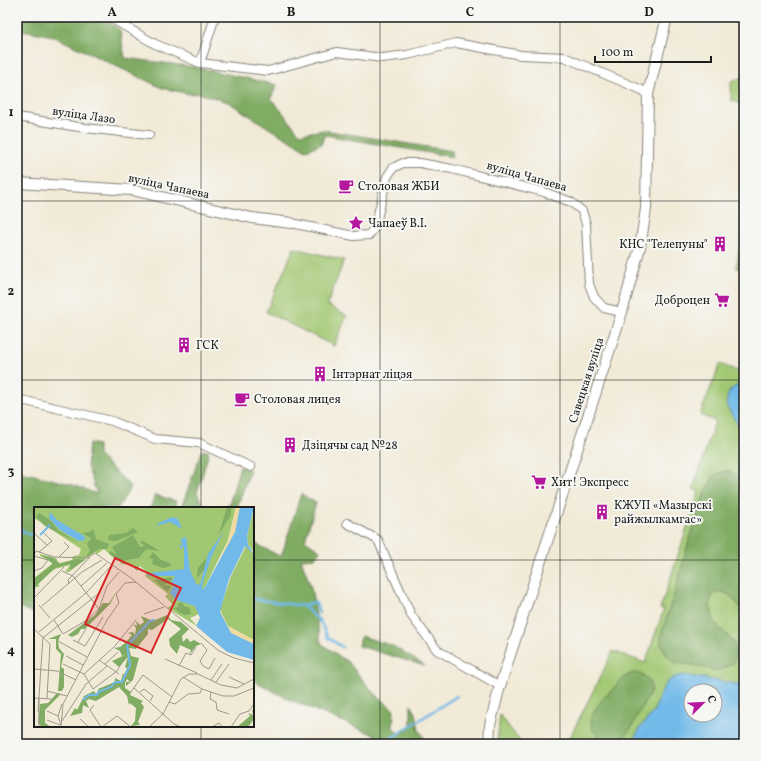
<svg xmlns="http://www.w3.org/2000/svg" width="761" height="761" font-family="Vollkorn,serif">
<rect width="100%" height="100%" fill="#f6f6f2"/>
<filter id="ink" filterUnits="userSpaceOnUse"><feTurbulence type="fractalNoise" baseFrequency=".025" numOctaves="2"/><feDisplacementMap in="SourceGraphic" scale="8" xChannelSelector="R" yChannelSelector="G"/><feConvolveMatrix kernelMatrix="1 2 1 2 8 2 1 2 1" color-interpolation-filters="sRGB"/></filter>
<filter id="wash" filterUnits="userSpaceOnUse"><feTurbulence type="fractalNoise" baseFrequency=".012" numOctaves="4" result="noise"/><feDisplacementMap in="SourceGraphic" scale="16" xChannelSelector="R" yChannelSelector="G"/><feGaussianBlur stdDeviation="0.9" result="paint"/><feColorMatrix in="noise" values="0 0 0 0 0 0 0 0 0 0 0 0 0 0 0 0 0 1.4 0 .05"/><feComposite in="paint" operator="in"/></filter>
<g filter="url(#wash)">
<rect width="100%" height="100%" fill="#f1ead7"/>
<path fill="#a1c772" stroke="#5e7247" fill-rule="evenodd" d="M744 77V105L731 100V81Z
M744 226V269L736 268Z
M294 248 344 260 327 305 347 316 334 346 266 312Z
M720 364 743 373H744V744H570L567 743 613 651 645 663 664 609H660L699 492 693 489 715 421 700 415ZM691 691H715V715H691Z
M500 715 522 744H497Z"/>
<path fill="#80ac64" stroke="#4e6440" d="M17 17H100L120 30 125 58 195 67 277 85 271 98 300 134 323 130 452 151 453 157 325 135 321 144 306 150 272 130 228 102 199 93 190 94 162 88 53 36 17 29Z
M89 443 98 445V455L131 487 118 508H35V614L17 606V471L71 484 97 494 87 466Z
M202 450 209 452 197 493 202 503 211 508H181Z
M240 466 250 470 237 508H216L229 505Z
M725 471C733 472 738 475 744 480V612L730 595 721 591 715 593 711 598 710 606 713 618 719 628 733 641 736 648V655L733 663 726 667 720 670H713L695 665 683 664 673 662 666 654 661 644V634L675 592 687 547 704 495 713 477 718 473Z
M301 494 316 503 305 540 320 550 315 558 301 559 311 587 321 643 349 663 370 689 394 710 393 728 401 735 411 724V705L416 713 419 730 428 744H387L384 739 286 698 253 680V542L281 557Z
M155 495 176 501 177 508H150Z
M361 636 393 646 425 666 359 646Z
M633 673C639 673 643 674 647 679 657 689 646 699 641 709 634 720 630 738 615 741 609 742 602 740 598 736 581 721 600 701 612 690 618 683 624 676 633 673Z"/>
<path fill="#70b9e8" stroke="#466a82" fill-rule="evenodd" d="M744 384V445C744 441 743 436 742 432 737 420 720 405 730 391 734 386 738 385 744 384Z
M683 675 744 685V744H632C635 737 638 730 643 724 646 720 650 717 653 712 662 697 660 678 683 675ZM691 691H715V715H691Z"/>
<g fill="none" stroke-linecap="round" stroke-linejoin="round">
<path stroke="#70b9e8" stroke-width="2.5" d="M17 525 25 533 35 536
M253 599 303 606 320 621 328 638 342 647
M303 606 310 603H316L319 613
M382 744 457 696"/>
</g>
</g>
<g filter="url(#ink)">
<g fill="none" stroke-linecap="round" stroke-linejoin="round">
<g stroke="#86837a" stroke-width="10">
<path id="minor" d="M109 17 155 44 200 63 268 71 337 52 382 58 407 55 456 43 521 55 564 57 642 90 648 94
M200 63 215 17
M17 117 85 128 149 135
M291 223 354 236 369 235 375 227 387 177 393 168 403 163H420L452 169 544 192 571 202 582 211 586 224 589 284 594 297 604 308 622 312
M17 399 112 421 155 439 199 443 251 467
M347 523 378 540 411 615 437 650 500 686"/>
</g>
<g stroke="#86837a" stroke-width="12">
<path id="tertiary" d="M17 183 132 190 252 218 291 223
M489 744 490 725 500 686 622 312 640 247 646 209 648 94 667 17"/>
</g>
<use href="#minor" stroke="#fff" stroke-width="8"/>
<use href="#tertiary" stroke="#fff" stroke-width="10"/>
</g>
</g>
<path fill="none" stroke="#1c1c1c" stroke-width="1" stroke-opacity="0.55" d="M201 17V508M380 17V744M560 17V744M17 201H744M17 380H744M17 560H35M253 560H744M201 726V744"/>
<defs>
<g id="cafe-bare" transform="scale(1.2)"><path d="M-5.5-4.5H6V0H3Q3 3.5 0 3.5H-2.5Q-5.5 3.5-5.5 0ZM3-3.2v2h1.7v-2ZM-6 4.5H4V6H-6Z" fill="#b5179e" stroke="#f6f6f2" stroke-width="2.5" paint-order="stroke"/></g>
<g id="sight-bare" transform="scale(1.2)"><path d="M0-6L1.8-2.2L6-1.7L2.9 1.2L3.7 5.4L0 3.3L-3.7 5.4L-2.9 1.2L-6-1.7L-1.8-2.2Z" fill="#b5179e" stroke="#f6f6f2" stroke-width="2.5" paint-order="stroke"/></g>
<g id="building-bare" transform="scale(1.2)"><path d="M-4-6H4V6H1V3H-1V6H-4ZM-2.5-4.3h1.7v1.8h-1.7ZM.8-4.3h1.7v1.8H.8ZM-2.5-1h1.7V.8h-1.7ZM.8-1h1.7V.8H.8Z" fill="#b5179e" stroke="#f6f6f2" stroke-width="2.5" paint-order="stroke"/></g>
<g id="supermarket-bare" transform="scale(1.2)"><path d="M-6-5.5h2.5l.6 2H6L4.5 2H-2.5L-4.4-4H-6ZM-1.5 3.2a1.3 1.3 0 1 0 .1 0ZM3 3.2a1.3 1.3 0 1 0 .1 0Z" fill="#b5179e" stroke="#f6f6f2" stroke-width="2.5" paint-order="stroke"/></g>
</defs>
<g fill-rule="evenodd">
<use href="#cafe-bare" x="346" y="186"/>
<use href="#sight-bare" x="356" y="223"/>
<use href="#building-bare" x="720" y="244"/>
<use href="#supermarket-bare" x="722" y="300"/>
<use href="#building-bare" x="184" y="345"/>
<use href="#building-bare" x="320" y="374"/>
<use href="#cafe-bare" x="242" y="399"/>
<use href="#building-bare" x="290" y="445"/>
<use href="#supermarket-bare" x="539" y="482"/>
<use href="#building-bare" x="602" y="512"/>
</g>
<g text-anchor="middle" stroke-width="4" stroke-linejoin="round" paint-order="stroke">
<g font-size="12" fill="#1c1c1c" stroke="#f6f6f2">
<text transform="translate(84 115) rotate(8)" y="4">вуліца Лазо</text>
<text transform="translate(527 176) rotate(16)" y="4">вуліца Чапаева</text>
<text transform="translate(169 186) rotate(12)" y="4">вуліца Чапаева</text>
<text transform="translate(586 380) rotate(-72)" y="4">Савецкая вуліца</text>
</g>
<g font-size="12" fill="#1c1c1c" stroke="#f6f6f2" text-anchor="start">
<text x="358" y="190">Столовая ЖБИ</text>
<text x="368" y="227">Чапаеў В.І.</text>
<text x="708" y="248" text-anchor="end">КНС "Телепуны"</text>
<text x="710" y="304" text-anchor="end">Доброцен</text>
<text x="196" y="349">ГСК</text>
<text x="332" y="378">Інтэрнат ліцэя</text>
<text x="254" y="403">Столовая лицея</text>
<text x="302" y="449">Дзіцячы сад №28</text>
<text x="551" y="486">Хит! Экспресс</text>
<text x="614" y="509">КЖУП «Мазырскі<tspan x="614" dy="14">райжылкамгас»</tspan></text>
</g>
</g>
<g transform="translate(34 507)">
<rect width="220" height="220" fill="#f1ead7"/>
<path d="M0 0H202L194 33 170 82 163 104 165 107 156 111 163 119 133 101 141 96 138 97 131 89 134 87 111 69 113 65 106 59 103 64 97 58 87 57 85 52 83 54 70 42 63 47 61 45 35 65H31L36 58 21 62 13 68 4 77 6 79 0 81V71L19 56 6 49V47L22 51 25 56 38 53 39 49 45 48 47 42 0 11ZM220 1V45L214 38 213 29ZM212 39 220 47V133L194 119 186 103 197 69Z" fill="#a1c772"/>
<path d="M193 0H197V8L185 27ZM5 6 16 13 24 23 44 36 11 19 2 10ZM99 21 104 25 82 34 74 33 75 28 92 26ZM59 22 62 32 75 37 73 42H65L52 50 56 44 53 37 57 31 48 26 56 25ZM99 28 106 40 111 39 106 35 109 34 126 44 112 42 105 51 87 54 75 47 77 44 83 48 78 40ZM119 45 127 53 136 56 137 59 129 61 118 57 119 52 115 51ZM8 48 19 51 26 57 42 52 51 53 36 63V57L21 61 0 81V72L19 57ZM172 51 171 62 163 71 164 61ZM138 70V73L130 78 137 79 134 85 120 73ZM83 84 76 97 51 122H47L44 127 38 130 34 128 61 108 69 96H75ZM148 95 151 100H155L157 107 150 108 139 101 144 100V97ZM133 108 137 113 147 115 155 122 148 129 149 135 153 131 156 135 160 133 167 137 162 139 155 148 157 143 146 138 143 147 136 139 135 132 147 122 134 112 118 123 114 122V127L102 142 95 141 97 149 105 151 99 173 92 179V175H96L93 172 91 176V181L97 185 96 188 109 194 107 196 110 200 104 215 106 218 97 219 101 214 102 201 96 196 95 198 93 189 85 180 62 194 55 192 52 194 55 201 49 198 48 206 36 209 41 201 43 203 50 189 60 184 62 187 65 185 64 182 81 175V171L87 174 89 166 90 168 93 161 91 160 94 150 85 160 78 154 93 147 88 149 86 144 80 141 86 140 92 135 98 128 94 126 99 125 101 128 102 121 99 117 103 119 102 114 106 118 110 115 107 109 119 114ZM27 127 24 134 25 141 30 147 27 160 30 162V180L28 184H24L27 147 22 142V132H14ZM23 186 27 187 11 203V216L17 220H8L4 216 6 197 14 196ZM218 203 220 204V212L214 220H203L216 209 214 206 219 208Z" fill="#80ac64"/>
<path d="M202 0H206V4L201 25 182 62 195 31ZM186 103 194 119 220 133V137L197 126 188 113Z" fill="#eeda9e"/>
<path d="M206 0H220L213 29 214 38 220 47 211 39 195 72 186 105 197 126 220 137V153L193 145 162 119 166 111 161 99 142 93 136 86 140 78 137 75 141 69H113L116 66 150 62V38L148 42 144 38 148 39 147 32 152 30 156 63 162 77 166 78 174 47 190 24 178 48 169 75 168 82H170L201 25ZM16 5 23 13 50 29 51 33 45 34 26 23 15 11ZM138 10 144 12 148 22 136 15 122 19 125 16Z" fill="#70b9e8"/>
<path fill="none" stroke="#70b9e8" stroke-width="2" d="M6 28 16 18M49 193 55 188H63L64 185 77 180 81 175H88L96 158 93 139 116 114 121 113"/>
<path fill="none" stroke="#9c988c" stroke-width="1" d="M0 26 13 38M5 45 18 34 10 26M0 48 2 44 20 50 53 51 61 46 97 71 185 144 200 151 220 156M0 49 14 53 8 61 0 64M25 50 35 40 30 35M28 64 39 69 65 102M35 77 34 73 56 50M47 79 73 56M0 91 30 60M5 98 16 111M8 99 48 65 68 53M110 107 130 100M20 113 29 127 53 113 65 102 73 79 85 65M0 122 16 137 13 191M5 125 52 86 77 59M10 130 64 87M39 133 51 139 69 110M24 134 53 150M44 135 52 122M167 136 173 143 166 154 169 159 175 162 181 151M32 149 49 158M131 152 163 166M65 153 85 167M29 157 50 167 80 140 102 113M71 157 84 145M145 159 152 146 157 148 162 140M0 162 23 164 42 173M50 167 59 182 83 164 87 157M149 170 168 182 189 189H200L220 181M195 170 210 177M177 173 188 157M182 175 195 157M100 181 140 217 147 220M13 184 33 189M97 185 109 168 138 190M106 185 110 182 119 189 116 194M177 185 176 192 182 195 183 203 195 207M0 191 18 192M135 195 141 197 154 187 166 186 168 182M60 198 56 203 67 220M13 204 24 209M4 205 9 129M46 212 55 220M13 213 26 218M28 214 52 177 73 159M27 218 24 209 28 197M5 220V191M27 220 29 197 73 113 85 96 82 87 91 76 102 75M68 220 83 209 97 220M115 220 129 207 147 172 155 167H164L187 178 203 181 220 172M178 220 185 216 188 220M197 220 206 207 215 204 220 197"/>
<path fill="#d62828" fill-opacity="0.15" stroke="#d62828" stroke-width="2" d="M81 51 147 81 117 146 51 117Z"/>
<rect width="220" height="220" fill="none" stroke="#1c1c1c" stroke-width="2"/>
</g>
<rect width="761" height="761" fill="none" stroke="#f6f6f2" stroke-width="44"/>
<g transform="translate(703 703) rotate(66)"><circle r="19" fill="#f6f6f2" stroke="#9f9f9c"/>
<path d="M0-3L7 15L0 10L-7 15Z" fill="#b5179e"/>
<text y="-6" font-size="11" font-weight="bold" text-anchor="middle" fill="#1c1c1c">С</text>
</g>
<path d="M595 56v6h116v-6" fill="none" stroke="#1c1c1c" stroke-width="2"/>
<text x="601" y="56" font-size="12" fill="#1c1c1c" stroke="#f6f6f2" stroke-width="3" paint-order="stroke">100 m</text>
<rect x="22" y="22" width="717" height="717" fill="none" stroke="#1c1c1c" stroke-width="1.5"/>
<g font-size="13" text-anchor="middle" font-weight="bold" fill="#1c1c1c">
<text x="112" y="16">A</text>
<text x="291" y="16">B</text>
<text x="470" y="16">C</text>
<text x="649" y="16">D</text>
<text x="11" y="116">1</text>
<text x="11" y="295">2</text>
<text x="11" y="475">3</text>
<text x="11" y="654">4</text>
</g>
</svg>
